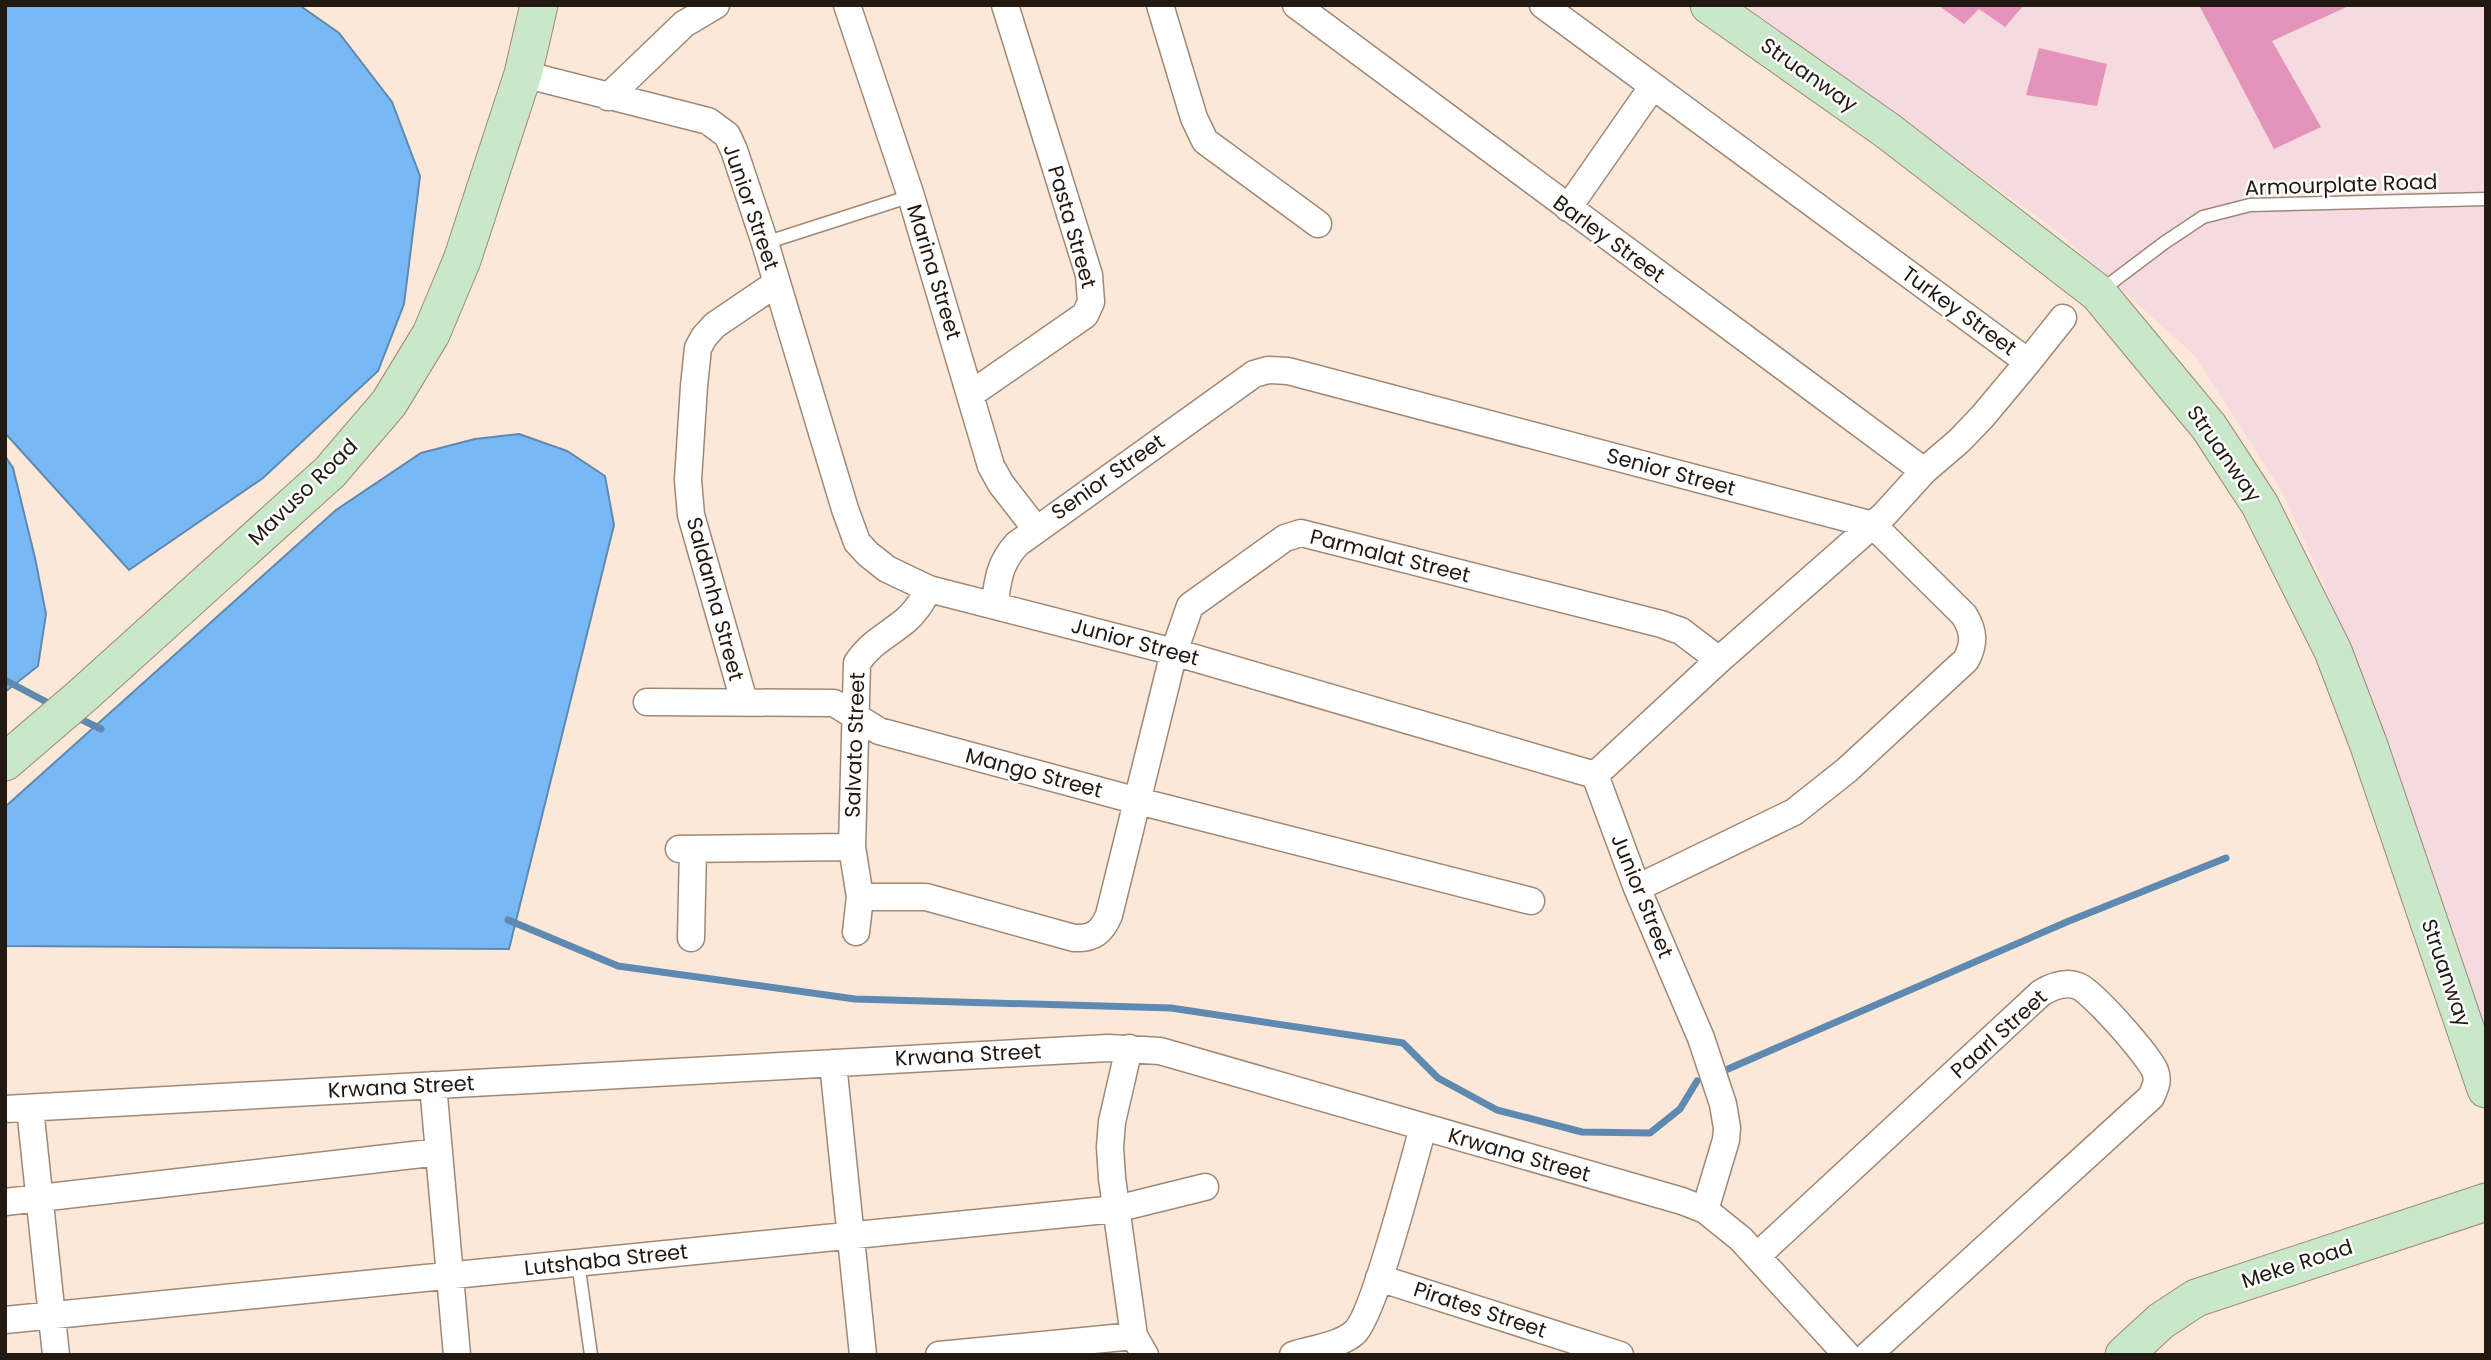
<svg xmlns="http://www.w3.org/2000/svg" width="2491" height="1360" font-family="Poppins,sans-serif">
<rect width="100%" height="100%" fill="#fce8d8"/>
<path fill="#f5dbe0" d="M1744 5H2486V1037L2325 586 2281 490 2195 356 2057 231Z"/>
<path fill="#78b9f5" stroke="#5e89b1" stroke-width="2" d="M5 5H299L339 33 392 102 420 176 404 304 378 371 263 478 129 570 5 433Z
M519 434 567 451 605 476 614 525 509 949 5 946V807L336 510 421 453 475 439Z
M5 456 13 468 35 558 46 614 38 666 5 692Z"/>
<g fill="none" stroke-linecap="round" stroke-linejoin="round">
<path stroke="#5e89b1" stroke-width="7" d="M5 680 54 706
M74 716 101 729
M508 920 618 966 855 999 1171 1008 1403 1043 1438 1078 1497 1110 1582 1132 1650 1133 1680 1109 1697 1081
M1728 1069 2069 921 2226 858"/>
</g>
<path fill="#e493ba" d="M1938 5H2024L2005 27 1979 9 1964 24Z
M2199 5H2351L2272 41 2321 127 2274 149Z
M2039 48 2107 64 2097 106 2026 95Z"/>
<g fill="none" stroke-linecap="round" stroke-linejoin="round">
<g stroke="#9f8876" stroke-width="15">
<path id="lane" d="M765 243 911 196
M2099 292 2164 243 2203 217 2250 205 2486 199
M578 1262 591 1355"/>
</g>
<g stroke="#9f8876" stroke-width="29">
<path id="street" d="M847 5 911 196 991 466 1001 484 1036 529
M1160 5 1194 118 1205 141 1318 224
M1296 5 1924 471
M1543 5 2028 362 1983 416 1959 441 1924 471 1884 515 1719 660 1595 775
M523 74 708 121 727 135 734 150 765 243 845 509 857 542 868 554 887 569 929 589 1174 652 1595 775 1637 888 1701 1038 1723 1104 1727 1128 1726 1140 1705 1210
M608 97 684 24 716 5
M1568 208 1653 86
M2028 362 2063 318
M971 394 1085 315 1091 302 1089 275 1005 5
M995 605C997 581 1000 562 1017 544L1254 374 1268 370 1288 371 1873 525 1964 615C1974 631 1975 643 1966 660L1847 770 1794 812 1637 888
M744 701 691 515 688 480 694 386 698 348 704 337 715 325 777 283
M647 702 834 703 879 731 1138 801 1531 901
M679 849 852 847
M860 897H926L1074 938C1093 939 1102 932 1109 915L1174 652 1190 606 1285 538 1301 533 1661 624 1681 631 1719 660
M856 932 860 897 852 847 857 663C870 643 888 635 905 621 916 612 922 601 929 589
M691 938 693 849
M1129 1048 1112 1122 1110 1147 1112 1178 1134 1336 1145 1355
M833 1063 863 1355
M433 1085 457 1355
M30 1108 56 1355
M5 1109 1108 1048 1160 1051 1682 1201 1705 1210 1741 1239 1847 1355
M5 1202 439 1152
M1757 1256 2041 993C2051 987 2065 981 2078 986 2093 992 2149 1056 2155 1071 2159 1081 2155 1088 2151 1097L1868 1355
M1379 1278 1620 1355
M5 1320 1116 1209 1205 1187
M939 1355 1134 1336
M1293 1355C1311 1349 1339 1346 1354 1333 1374 1317 1413 1162 1423 1128"/>
</g>
<g stroke="#9f8876" stroke-width="39">
<path id="secondary" d="M1709 5 1888 131 2098 293 2209 427 2260 505 2333 651 2368 743 2486 1089
M5 762 83 695 330 472 389 403 431 334 462 260 523 74 539 5
M2124 1355 2161 1321 2196 1298 2486 1202"/>
</g>
<use href="#lane" stroke="#fff" stroke-width="12"/>
<use href="#street" stroke="#fff" stroke-width="26"/>
<use href="#secondary" stroke="#c8e8c9" stroke-width="37"/>
</g>
<g text-anchor="middle" stroke-width="5" stroke-linejoin="round" paint-order="stroke">
<g font-size="21" fill="#211912" stroke="#fff">
<text transform="translate(1809 75) rotate(35)" y="7">Struanway</text>
<text transform="translate(2341 185) rotate(-2)" y="7">Armourplate Road</text>
<text transform="translate(751 207) rotate(71)" y="7">Junior Street</text>
<text transform="translate(1072 227) rotate(74)" y="7">Pasta Street</text>
<text transform="translate(1609 239) rotate(36)" y="7">Barley Street</text>
<text transform="translate(934 272) rotate(73)" y="7">Marina Street</text>
<text transform="translate(1959 311) rotate(36)" y="7">Turkey Street</text>
<text transform="translate(2224 454) rotate(55)" y="7">Struanway</text>
<text transform="translate(1671 472) rotate(15)" y="7">Senior Street</text>
<text transform="translate(1108 477) rotate(-35)" y="7">Senior Street</text>
<text transform="translate(303 492) rotate(-44)" y="7">Mavuso Road</text>
<text transform="translate(1390 556) rotate(14)" y="7">Parmalat Street</text>
<text transform="translate(715 599) rotate(75)" y="7">Saldanha Street</text>
<text transform="translate(1135 642) rotate(15)" y="7">Junior Street</text>
<text transform="translate(855 745) rotate(-88)" y="7">Salvato Street</text>
<text transform="translate(1034 773) rotate(15)" y="7">Mango Street</text>
<text transform="translate(1642 896) rotate(68)" y="7">Junior Street</text>
<text transform="translate(2446 973) rotate(71)" y="7">Struanway</text>
<text transform="translate(1999 1034) rotate(-42)" y="7">Paarl Street</text>
<text transform="translate(968 1055) rotate(-3)" y="7">Krwana Street</text>
<text transform="translate(401 1087) rotate(-3)" y="7">Krwana Street</text>
<text transform="translate(1519 1155) rotate(16)" y="7">Krwana Street</text>
<text transform="translate(606 1260) rotate(-6)" y="7">Lutshaba Street</text>
<text transform="translate(2297 1264) rotate(-18)" y="7">Meke Road</text>
<text transform="translate(1480 1310) rotate(18)" y="7">Pirates Street</text>
</g>
</g>
<rect width="2491" height="1360" fill="none" stroke="#211912" stroke-width="14"/>
</svg>
